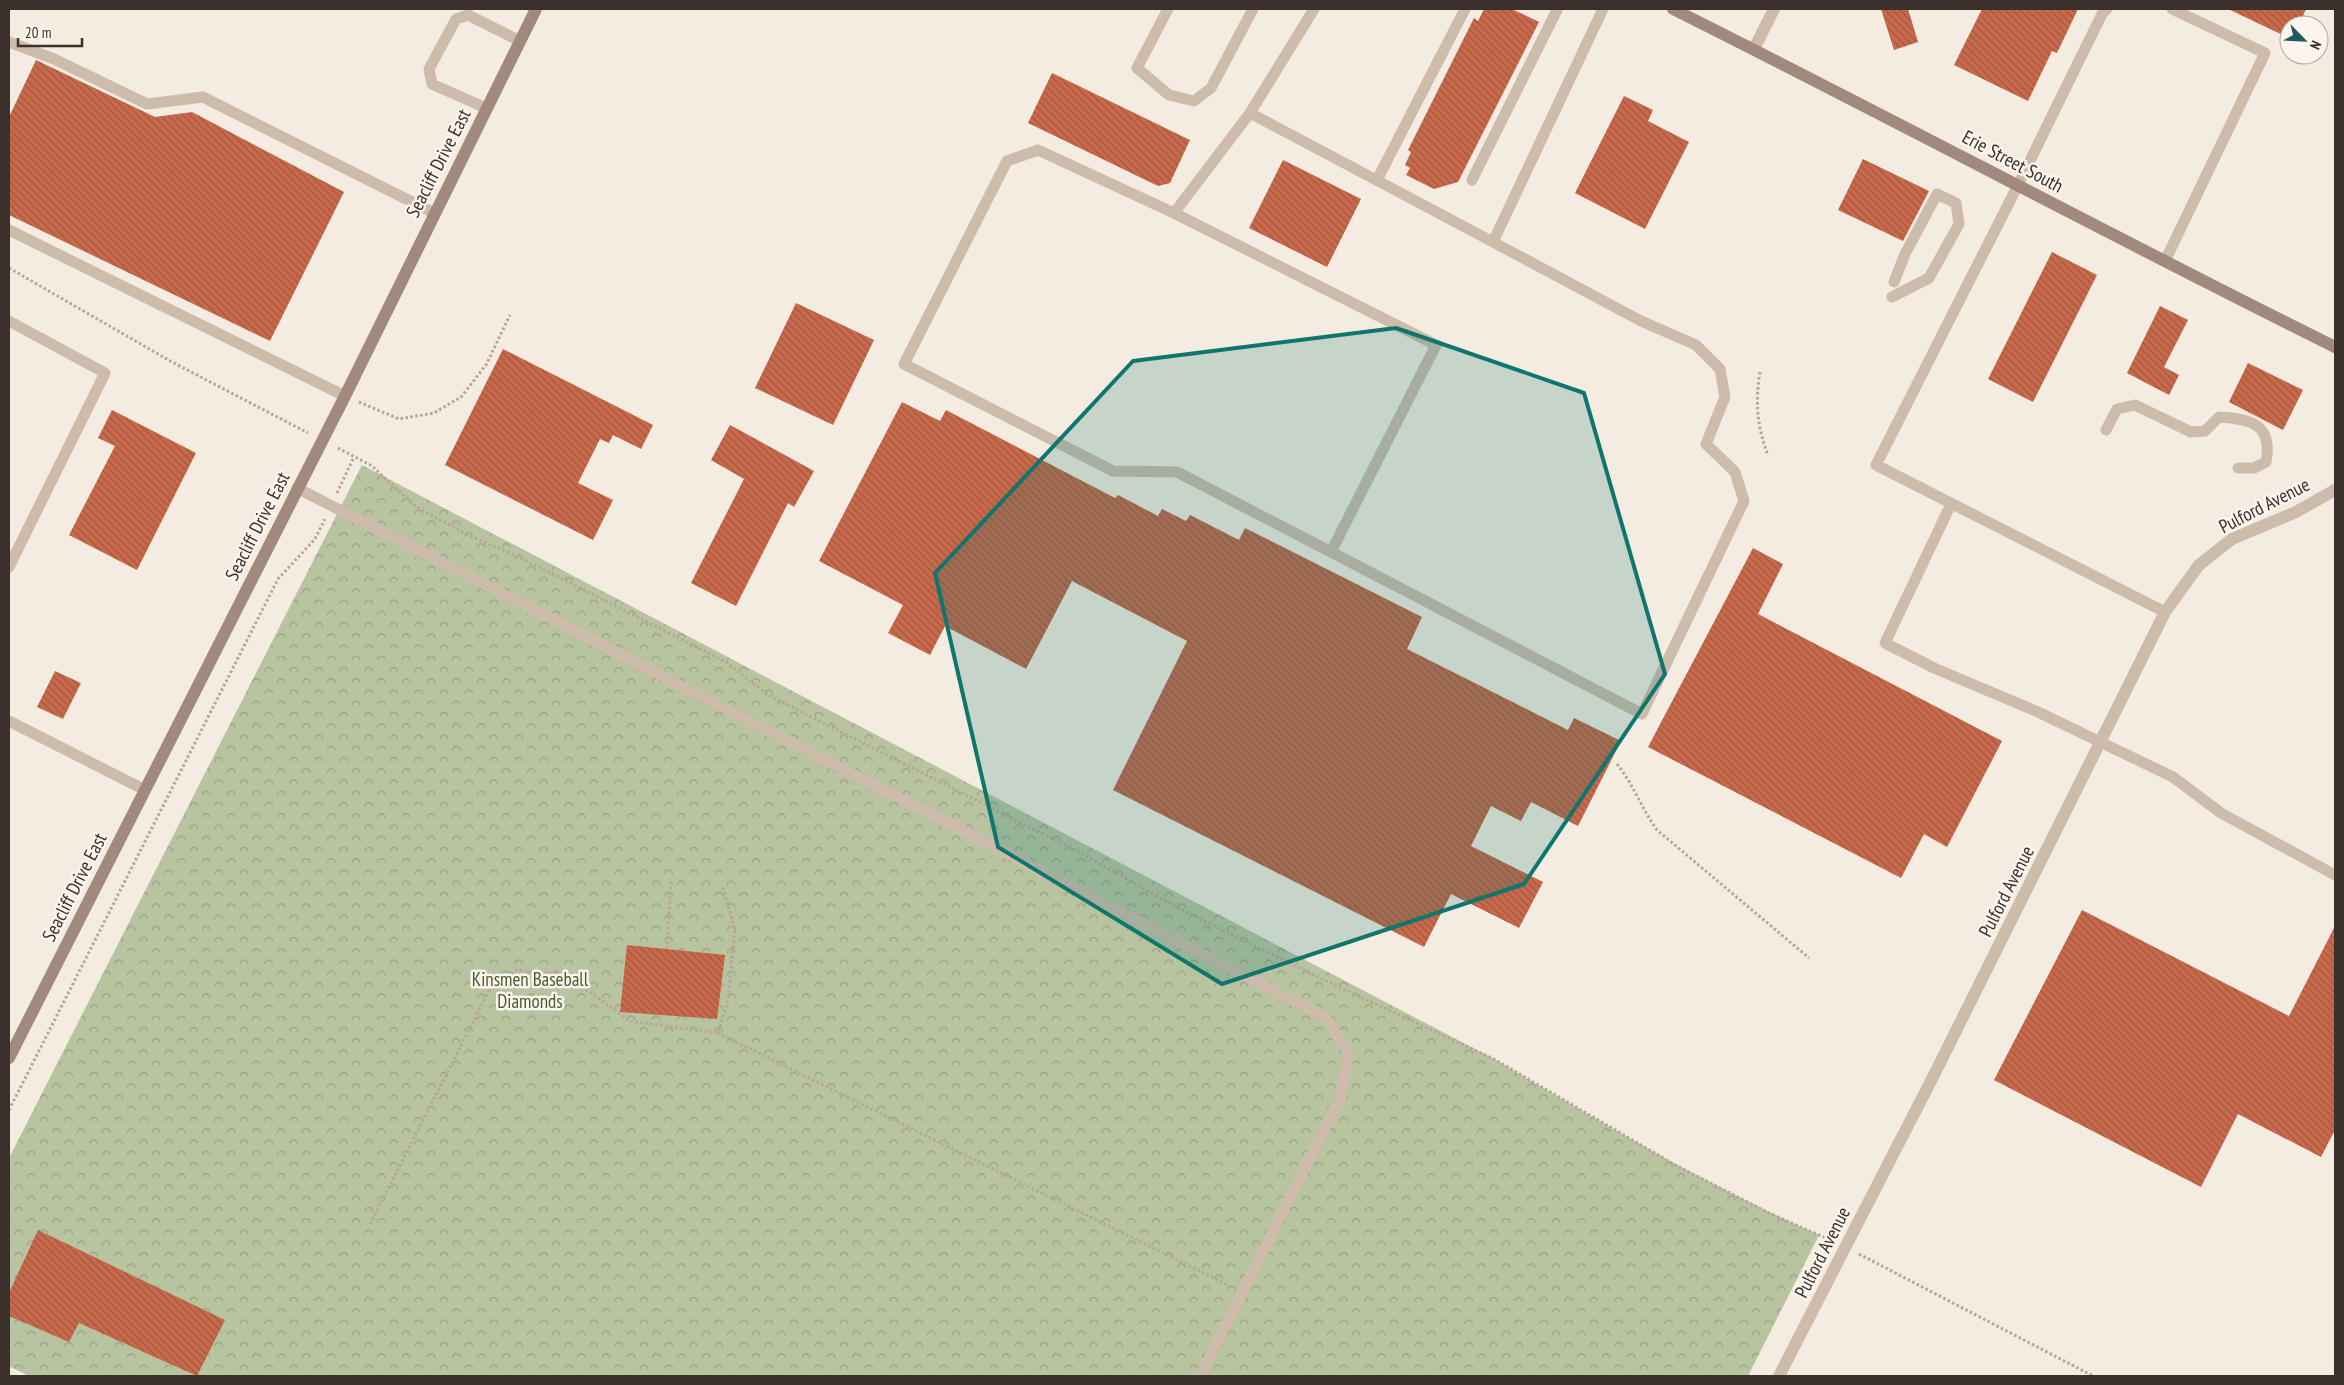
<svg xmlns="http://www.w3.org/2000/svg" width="2344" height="1385" font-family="'PT Sans Narrow',sans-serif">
<defs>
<pattern id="park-crowns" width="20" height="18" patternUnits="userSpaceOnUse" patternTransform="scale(1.25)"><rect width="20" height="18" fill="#b8c4a0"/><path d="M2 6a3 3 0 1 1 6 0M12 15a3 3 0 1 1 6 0" fill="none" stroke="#97a083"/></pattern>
<pattern id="building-back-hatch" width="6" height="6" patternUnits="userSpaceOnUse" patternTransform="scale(1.25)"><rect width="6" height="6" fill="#c8694b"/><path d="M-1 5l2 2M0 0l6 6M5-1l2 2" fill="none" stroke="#a4573f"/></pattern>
</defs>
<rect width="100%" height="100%" fill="#f4ebe1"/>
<path fill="url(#park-crowns)" d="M362 465 1494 1059C1600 1122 1706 1185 1819 1235L1748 1376H29L9 1366V1158Z"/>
<path fill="url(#building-back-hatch)" d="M1484 9H1512L1539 22 1458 182 1434 189 1406 175 1410 168 1405 165 1411 152 1408 150 1474 18 1478 21Z
M1881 9H1908L1918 42 1894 50Z
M1982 9H2078L2057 53 2052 51 2028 101 1954 65Z
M2228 9H2306L2299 25H2289V38Z
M36 60 155 117 192 112 344 192 270 341 9 215V117Z
M1052 73 1190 140 1170 183 1158 186 1028 123Z
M1624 96 1653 110 1648 121 1689 142 1645 229 1575 193Z
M1863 159 1929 191 1903 241 1838 210Z
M1283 160 1361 199 1327 267 1249 228Z
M2052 252 2097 275 2033 402 1988 379Z
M796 303 874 340 833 425 755 388Z
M2160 306 2188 320 2164 367 2179 375 2169 395 2127 373Z
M503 349 653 425 641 449 613 435 609 443 600 439 578 483 613 500 593 540 445 465Z
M2248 363 2303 390 2283 430 2229 402Z
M902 402 940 421 946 410 1115 498 1118 495 1158 516 1162 509 1186 521 1190 515 1239 540 1245 528 1422 617 1407 649 1568 730 1574 718 1621 741 1578 826 1531 802 1521 821 1491 806 1471 846 1543 882 1519 928 1451 894 1424 947 1113 790 1187 641 1072 581 1026 669 945 626 930 655 888 633 903 605 819 561Z
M112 410 196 453 137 570 69 535 115 446 98 438Z
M730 425 814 471 794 507 788 503 736 606 691 583 744 479 711 460Z
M1753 548 1783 564 1758 614 2002 741 1947 847 1924 834 1901 878 1648 747Z
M55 671 81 683 63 719 37 707Z
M2082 910 2289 1016 2335 926V1130L2321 1157 2238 1114 2201 1187 1994 1080Z
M627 945 725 955 717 1019 620 1012Z
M38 1230 225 1320 197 1376 79 1323 69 1342 9 1316V1293Z"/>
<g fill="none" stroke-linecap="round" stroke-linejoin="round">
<path stroke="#b9a596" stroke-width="3" stroke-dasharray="2.5 2.5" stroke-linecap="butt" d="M9 268 172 362 308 433
M1760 372C1755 402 1757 427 1768 455
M359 402 399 419 434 413 461 397 486 365 510 315
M338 448 372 466 415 506 466 534 523 559 726 662 768 695 1079 852 1180 909 1322 979 1494 1059 1677 1166 1769 1213 1830 1240
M337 493 354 457
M1617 764C1633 784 1642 809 1657 830L1809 958
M667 949 671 881
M718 1033 1228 1285
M9 1110 278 579 315 539 325 519
M370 1224 491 987 516 970 556 974 590 992 629 1021 718 1033 728 1000 735 929 722 885
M1859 1254 2093 1376"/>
<path stroke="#cdbbac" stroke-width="11" d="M1168 9 1137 68 1169 95 1194 101 1211 88 1253 9
M2107 9 2103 12 2018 185 1876 465 2165 612
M9 42 54 59 147 104 203 97 434 213
M486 108 432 84 429 69 456 19 468 15 520 41
M1250 113 1493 242
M1038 150 1174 213 1436 345 1331 552 1177 472 1113 471 904 364 1007 161Z
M1377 180 1465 9
M1472 180 1557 10 1555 9
M1174 213 1250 113 1314 9
M9 230 345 396
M2165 261 2265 53 2172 9
M1892 297 1929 278 1959 224 1956 203 1937 194 1905 254 1894 282
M9 321 105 373 9 567
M2106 430 2117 409 2135 405 2191 432 2205 431 2219 417C2251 419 2273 424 2266 462L2254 468H2238
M297 488 1325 1017 1349 1054 1341 1096 1200 1376
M1951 504 1885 643 1934 668 2038 712 2173 777 2221 813 2335 875
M1331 552 1642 714 1744 501 1735 472 1706 444 1725 397 1720 369 1696 345 1641 321 1493 242 1603 9
M9 721 145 790"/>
<path stroke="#cdbbac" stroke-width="12" d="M1754 49 1774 9
M1779 1376 1935 1073 2165 612 2199 565 2232 539 2296 512 2335 490"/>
<path stroke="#a18a7d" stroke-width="12" d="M1673 9C1895 120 2113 237 2335 347
M9 1058 345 396 536 9"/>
</g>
<path fill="#0f766e" fill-opacity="0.2" stroke="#0f766e" stroke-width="4" stroke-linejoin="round" d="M1396 328 1584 393 1665 674 1524 884 1222 984 998 847 935 573 1133 361Z"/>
<g text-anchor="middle" stroke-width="5" stroke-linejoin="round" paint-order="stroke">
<g font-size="19" fill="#3b302b" stroke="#fbf5ee">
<text transform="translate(2013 161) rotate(28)" y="7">Erie Street South</text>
<text transform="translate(438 163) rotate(-63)" y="7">Seacliff Drive East</text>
<text transform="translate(2264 505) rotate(-27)" y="7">Pulford Avenue</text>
<text transform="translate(257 526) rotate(-63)" y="7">Seacliff Drive East</text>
<text transform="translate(74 887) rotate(-63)" y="7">Seacliff Drive East</text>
<text transform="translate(2006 891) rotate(-63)" y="7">Pulford Avenue</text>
<text transform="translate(1822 1252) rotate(-63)" y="7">Pulford Avenue</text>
</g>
<g font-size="19" fill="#4a5a2e" stroke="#fbf5ee">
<text x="530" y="986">Kinsmen Baseball<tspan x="530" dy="22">Diamonds</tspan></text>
</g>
</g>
<rect width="2344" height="1385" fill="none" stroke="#3b302b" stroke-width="20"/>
<g transform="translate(2304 40) rotate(114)"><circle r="24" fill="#fbf5ee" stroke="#aea6a0"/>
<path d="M0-4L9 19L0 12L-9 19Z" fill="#1f5a5e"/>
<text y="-8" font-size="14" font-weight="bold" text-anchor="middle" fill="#3b302b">N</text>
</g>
<path d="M18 38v8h64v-8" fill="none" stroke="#3b302b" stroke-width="2.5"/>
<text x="25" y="38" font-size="15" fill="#3b302b" stroke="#fbf5ee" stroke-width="4" paint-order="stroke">20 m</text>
</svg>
